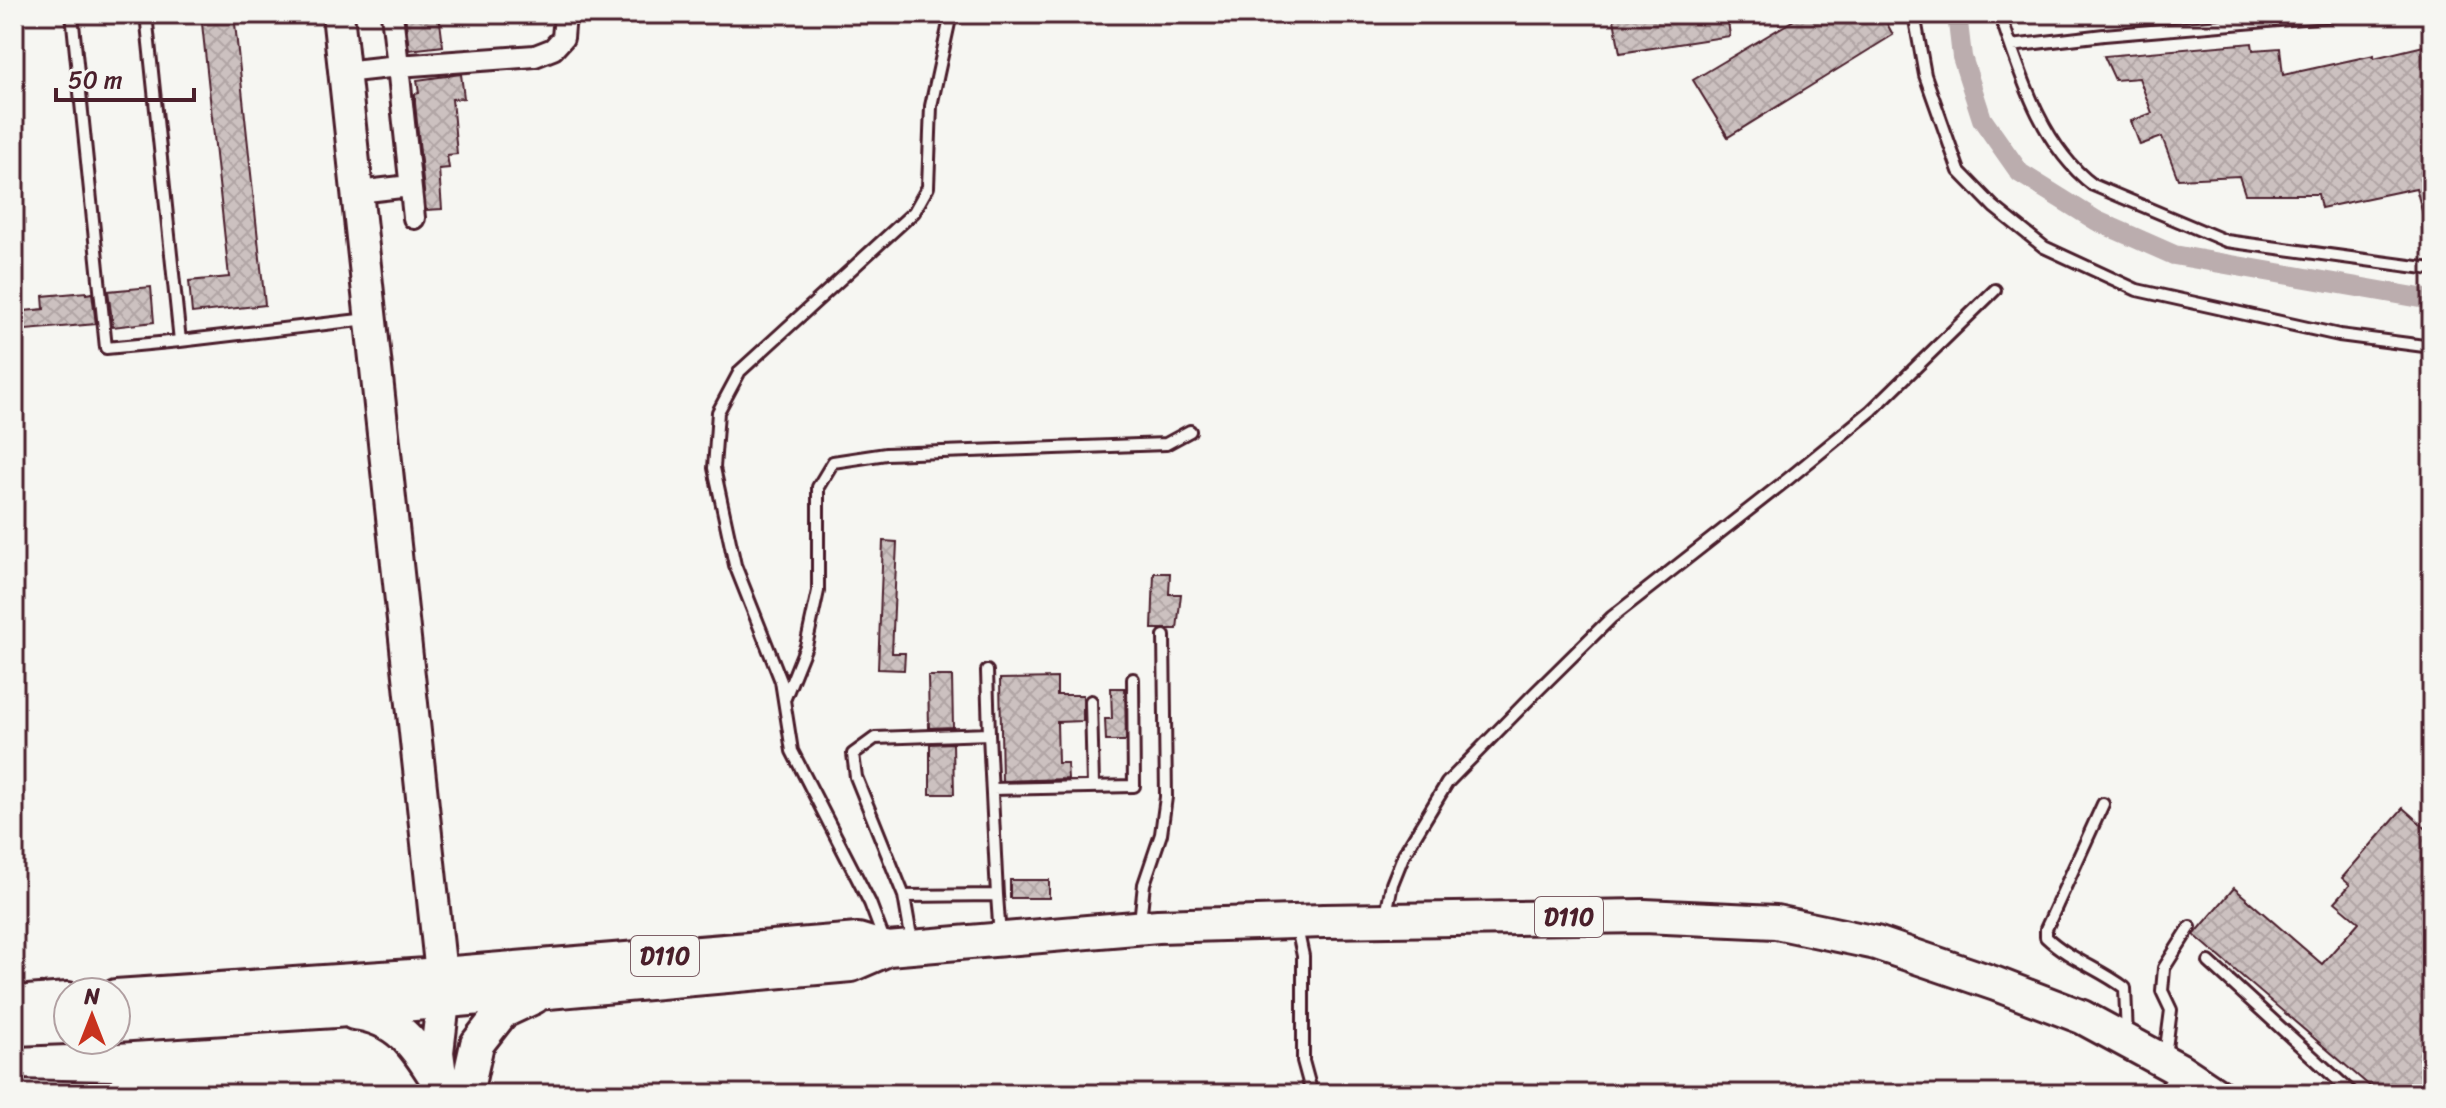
<svg xmlns="http://www.w3.org/2000/svg" width="2446" height="1108" font-family="Sriracha,sans-serif">
<defs>
<pattern id="building-cross-hatch" width="8" height="8" patternUnits="userSpaceOnUse" patternTransform="scale(2)"><rect width="8" height="8" fill="#ccc1c0"/><path d="M0 0l8 8M0 8l8-8" fill="none" stroke="#b1a5a5"/></pattern>
</defs>
<rect width="100%" height="100%" fill="#f6f6f2"/>
<filter id="ink" filterUnits="userSpaceOnUse"><feTurbulence type="fractalNoise" baseFrequency=".0125" numOctaves="2"/><feDisplacementMap in="SourceGraphic" scale="16" xChannelSelector="R" yChannelSelector="G"/><feConvolveMatrix kernelMatrix="1 2 1 2 8 2 1 2 1" color-interpolation-filters="sRGB"/></filter>
<g filter="url(#ink)">
<g fill="none" stroke-linecap="round" stroke-linejoin="round">
<path stroke="#bbadae" stroke-width="20" d="M1957 14 1962 57 1982 119 2020 173 2097 221 2174 255 2432 300"/>
</g>
<path fill="url(#building-cross-hatch)" stroke="#4a1f2b" stroke-width="2" d="M201 14H234L265 305 192 313 189 281 229 277Z
M405 14H439L443 46 409 50Z
M1613 14H1727L1730 36 1620 53Z
M1804 14H1882L1893 35 1728 137 1693 80Z
M2252 43 2253 50 2280 48 2283 75 2374 55V58L2432 44V230H2427L2416 188 2321 208 2318 194H2245L2239 176 2178 179 2162 137 2140 145 2131 121 2152 113 2139 78 2115 80 2104 56Z
M461 74 464 98 452 99 457 154 447 155 449 168 439 169 442 209 426 210 415 103V94L419 93 417 80Z
M151 287 154 322 113 327 108 291Z
M86 292V294L92 293 96 324 14 331V312L44 309 43 296Z
M883 541 897 542 892 653H905L904 670 878 669Z
M1154 573H1170L1169 594H1181L1177 629H1152Z
M928 676H952L953 727 929 728Z
M1057 678V695H1083V721L1057 722 1058 763H1067L1068 779 1002 781 1000 679Z
M1111 688H1125L1126 741H1106L1105 719H1112Z
M953 743 954 794H930V744Z
M2403 808 2432 834V1094H2379L2194 935 2234 888 2322 964 2359 922 2335 902 2350 885 2342 878Z
M1010 880H1049V898H1010Z"/>
<g fill="none" stroke-linecap="round" stroke-linejoin="round">
<g stroke="#4a1f2b" stroke-width="16">
<path id="service" d="M72 14 106 348 180 341
M146 14 180 341 368 319
M1914 14 1925 75 1959 171 1994 207 2044 247 2137 290 2339 335 2432 347
M2000 14C2020 73 2041 146 2093 185L2226 241 2432 269
M2011 46 2104 35 2349 14
M987 671 989 734
M785 698 806 646 818 591V487L833 462 886 454 1166 444 1190 431
M1091 701 1093 786
M992 789 1134 786 1133 679
M2103 804 2046 929V937C2069 959 2100 969 2125 988L2127 1036
M997 895 989 734 875 738 853 754 856 777 904 896 997 895 1000 937
M904 896 912 942
M1386 914 1392 884 1404 854 1447 783 1535 693 1612 617 1788 479 1871 411 1995 290
M1140 922 1144 884 1161 834 1166 797 1164 636
M1297 928 1303 956V1061L1312 1094
M884 940 870 903 792 751 781 681 735 565 714 468 718 412 740 371 914 212 928 187 931 106 951 14
M2209 962 2353 1094
M2165 1056 2171 1010 2162 991 2164 968 2190 927
M14 1086 111 1088 115 1094
M2161 1094 2179 1072"/>
</g>
<g stroke="#4a1f2b" stroke-width="26">
<path id="minor" d="M392 14 398 66 535 56 553 49 563 38 565 14
M344 72 398 66 414 218
M358 192 410 186"/>
</g>
<g stroke="#4a1f2b" stroke-width="36">
<path id="secondary" d="M338 14 441 974"/>
</g>
<g stroke="#4a1f2b" stroke-width="38">
<path id="primary" d="M116 996 441 974 858 940 888 949
M14 1003 68 999
M354 1013C401 1018 418 1050 441 1086
M116 1025 335 1011 851 965 888 949 1158 926 1324 921 1644 916 1776 922 1876 943 1996 984 2082 1017 2180 1070 2216 1094
M14 1029 68 1027
M469 1080 477 1044 502 1012 534 997
M441 1083 437 1052 443 1002 441 982"/>
</g>
<use href="#service" stroke="#f6f6f2" stroke-width="10"/>
<use href="#minor" stroke="#f6f6f2" stroke-width="20"/>
<use href="#secondary" stroke="#f6f6f2" stroke-width="30"/>
<use href="#primary" stroke="#f6f6f2" stroke-width="32"/>
</g>
</g>
<g text-anchor="middle" stroke-width="7" stroke-linejoin="round" paint-order="stroke">
<g fill="#f6f6f2" stroke="#7e6067" stroke-width="2">
<rect x="1535" y="897" width="68" height="40" rx="6"/>
<rect x="631" y="936" width="68" height="40" rx="6"/>
</g>
<g font-size="24" font-weight="bold" fill="#4a1f2b">
<text x="1569" y="925">D110</text>
<text x="665" y="964">D110</text>
</g>
</g>
<rect width="2446" height="1108" fill="none" stroke="#f6f6f2" stroke-width="48"/>
<rect x="24" y="24" width="2398" height="1060" fill="none" stroke="#4a1f2b" stroke-width="3" filter="url(#ink)"/>
<g transform="translate(92 1016)"><circle r="38" fill="#f6f6f2" stroke="#b1a0a2" stroke-width="2"/>
<path d="M0-6L14 30L0 20L-14 30Z" fill="#c8321e"/>
<text y="-12" font-size="22" font-weight="bold" text-anchor="middle" fill="#4a1f2b">N</text>
</g>
<path d="M56 88v12h138v-12" fill="none" stroke="#4a1f2b" stroke-width="4"/>
<text x="68" y="88" font-size="24" fill="#4a1f2b" stroke="#f6f6f2" stroke-width="6" paint-order="stroke">50 m</text>
</svg>
